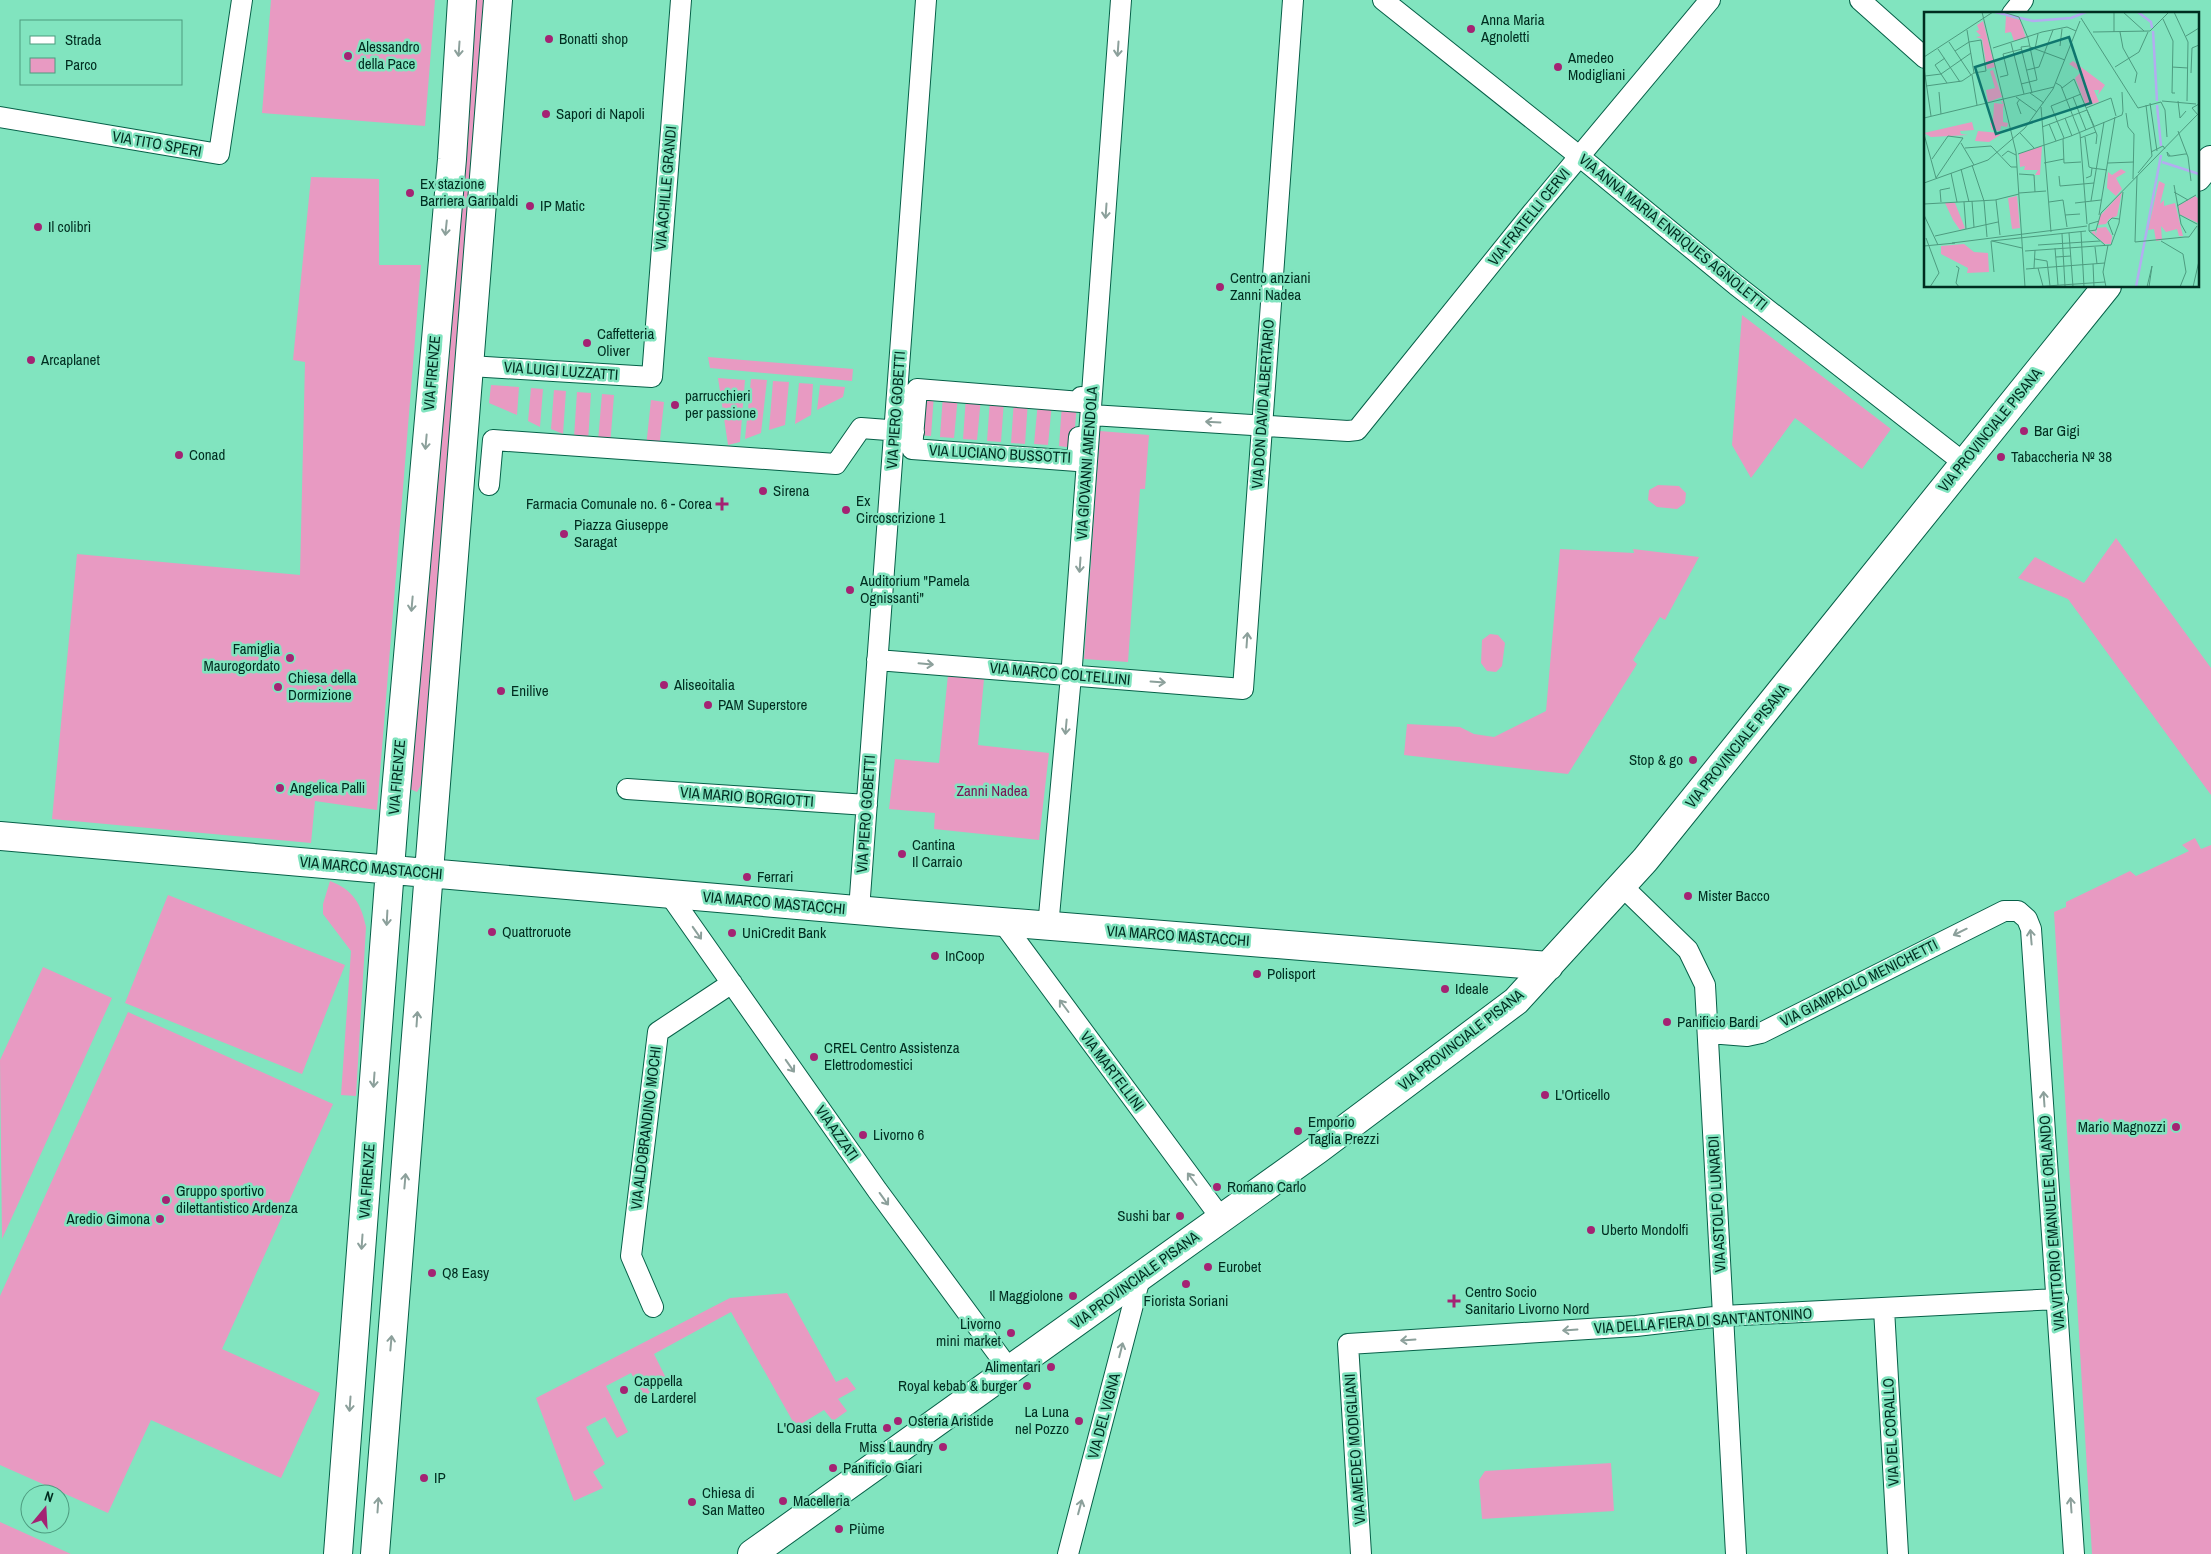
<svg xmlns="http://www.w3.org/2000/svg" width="2211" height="1554" font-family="'Archivo Narrow',sans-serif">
<rect width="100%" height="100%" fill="#81e4bf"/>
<path fill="#e89ac2" d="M271 0H435L425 126 262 113Z
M471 0H486L421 785 417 792 410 789Z
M311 177 379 179V265H421L377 810 315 801 311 843 52 819 77 554 300 575 305 362 293 360Z
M1742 315 1891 429 1862 469 1795 418 1751 478 1732 445Z
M708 357 853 369 852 381 710 368Z
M718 378 745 380 740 442 728 445Z
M751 379 767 380 761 433 745 439Z
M773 381 789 382 785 425 769 430Z
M799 383 813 384 811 415 795 424Z
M491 385 519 387 517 415 489 403Z
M820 385 845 387 843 397 817 410Z
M531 388 543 389 540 427 528 421Z
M554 390 566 391 563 434 551 429Z
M577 392 591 393 588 442 574 437Z
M920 393 934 394 931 436 917 435Z
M602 394 614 395 610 446 598 441Z
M943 395 958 396 954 438 940 437Z
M966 397 981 398 977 440 963 439Z
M990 399 1004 400 1001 442 987 441Z
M651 400 664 402 659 449 646 447Z
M1014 400 1028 401 1025 444 1011 443Z
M1038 402 1052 403 1048 445 1034 444Z
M1062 404 1077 405 1073 448 1059 446Z
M1100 431 1149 435 1145 489H1140L1128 662 1084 659Z
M1658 485 1679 486 1686 493 1685 503 1677 509 1657 507 1648 500 1649 490Z
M2116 538 2211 668V795L2068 599 2018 578 2035 557 2084 583Z
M1560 549 1634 553 1633 549 1699 557 1665 620 1660 617 1633 660 1637 664 1568 774 1404 755 1407 724 1460 727 1474 734 1494 737 1546 711Z
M1490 634 1498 635 1505 643 1502 666 1496 672 1487 671 1481 663 1482 640Z
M948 675 984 679 978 745 1049 753 1039 840 934 829 935 813 889 809 895 759 939 763Z
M2195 838 2201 849 2211 845V1554H2092L2054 912 2066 907V902L2130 871 2136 876 2189 851 2182 845Z
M330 881C353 890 361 903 366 927L356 1096 341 1095 351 951 323 914V904Z
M168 895 345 965 302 1074 125 1003Z
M43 967 112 998 2 1239 0 1060Z
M128 1012 333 1104 222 1349 320 1393 281 1478 151 1420 108 1513 0 1465V1296Z
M787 1293 836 1382 847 1377 856 1389 838 1399 847 1411 833 1421 824 1410 796 1427 731 1312 654 1354 668 1382 644 1396 631 1373 606 1386 628 1432 617 1438 605 1417 586 1427 605 1464 593 1472 603 1488 574 1501 536 1398 730 1298Z
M1611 1463 1614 1511 1482 1519 1479 1480 1485 1471Z
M0 1522 71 1554H0Z"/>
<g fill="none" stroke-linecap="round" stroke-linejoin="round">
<g stroke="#066048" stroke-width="22">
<path id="street" d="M1383 0 1579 156 1736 285 1964 463
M1860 0 1925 58
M2012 14 2023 0
M0 117 219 154 242 0
M470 366 652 377 681 0
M1091 415 1348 431 1357 430 1532 213 1710 0
M1079 437 1077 461 912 449 917 389 1081 402V397
M489 485 493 440 836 464 861 428 914 432
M877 660 1243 689 1293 0
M627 789 867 805
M1622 886 1688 950 1705 985 1736 1554
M669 894 877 1190 1009 1369
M859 910 926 0
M1003 923 1221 1218
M1048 927 1072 665 1121 0
M1709 1033 1747 1036 1761 1033 2004 911H2018L2027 919 2031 929 2074 1554
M653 1307 631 1256 658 1032 732 983
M1884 1309 1898 1554
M1068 1554 1140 1278
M1361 1554 1348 1344 1636 1326 1723 1316 2058 1299"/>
</g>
<g stroke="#066048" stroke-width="30">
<path id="secondary" d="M2197 177 2211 160
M0 836 902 914 1549 966
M338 1554 395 803 452 159 462 0
M375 1554 498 0
M752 1554 1317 1150 1516 1001 1645 860 2107 286"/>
</g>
<use href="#street" stroke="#fff" stroke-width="20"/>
<use href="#secondary" stroke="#fff" stroke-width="28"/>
</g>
<defs><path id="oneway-shaft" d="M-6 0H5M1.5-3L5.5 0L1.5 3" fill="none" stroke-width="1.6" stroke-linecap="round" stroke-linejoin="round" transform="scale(1.25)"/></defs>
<g stroke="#8ca09b">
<use href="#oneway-shaft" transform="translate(459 49) rotate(94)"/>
<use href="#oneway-shaft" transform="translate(1118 49) rotate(94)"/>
<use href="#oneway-shaft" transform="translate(1106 211) rotate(94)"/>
<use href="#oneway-shaft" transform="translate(446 228) rotate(96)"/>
<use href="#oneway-shaft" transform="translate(1213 422) rotate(-177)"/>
<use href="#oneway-shaft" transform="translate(426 442) rotate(95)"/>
<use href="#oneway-shaft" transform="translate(1080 565) rotate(94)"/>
<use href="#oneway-shaft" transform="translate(412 604) rotate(95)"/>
<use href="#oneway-shaft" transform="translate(1247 640) rotate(-86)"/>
<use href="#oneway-shaft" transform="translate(926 664) rotate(5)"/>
<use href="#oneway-shaft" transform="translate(1158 682) rotate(4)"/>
<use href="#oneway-shaft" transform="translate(1066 727) rotate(95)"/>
<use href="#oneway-shaft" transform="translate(387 918) rotate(93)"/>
<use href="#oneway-shaft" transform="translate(1960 932) rotate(154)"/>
<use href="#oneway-shaft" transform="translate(697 933) rotate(55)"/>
<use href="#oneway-shaft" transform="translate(2031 937) rotate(-95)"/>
<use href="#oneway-shaft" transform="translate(1064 1006) rotate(-127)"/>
<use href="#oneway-shaft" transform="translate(417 1019) rotate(-86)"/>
<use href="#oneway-shaft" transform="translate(790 1066) rotate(55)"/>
<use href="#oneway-shaft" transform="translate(374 1080) rotate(94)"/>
<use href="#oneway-shaft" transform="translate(2044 1099) rotate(-94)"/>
<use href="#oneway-shaft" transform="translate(1192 1179) rotate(-127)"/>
<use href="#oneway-shaft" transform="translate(405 1181) rotate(-85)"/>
<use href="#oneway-shaft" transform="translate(884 1199) rotate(54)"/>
<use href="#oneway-shaft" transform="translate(362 1242) rotate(94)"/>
<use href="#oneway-shaft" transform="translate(1570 1330) rotate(176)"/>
<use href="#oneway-shaft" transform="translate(1408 1340) rotate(176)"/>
<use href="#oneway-shaft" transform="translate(391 1343) rotate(-85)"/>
<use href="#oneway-shaft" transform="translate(1121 1350) rotate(-76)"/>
<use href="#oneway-shaft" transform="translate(350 1404) rotate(94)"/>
<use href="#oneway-shaft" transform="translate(378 1505) rotate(-86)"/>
<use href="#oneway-shaft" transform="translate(2071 1505) rotate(-94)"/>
<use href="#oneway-shaft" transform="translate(1080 1507) rotate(-75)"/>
</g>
<g fill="#a42373" stroke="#81e4bf" stroke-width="2">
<circle cx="1471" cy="29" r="5"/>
<circle cx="549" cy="39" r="5"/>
<circle cx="348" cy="56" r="5"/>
<circle cx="1558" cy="67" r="5"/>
<circle cx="546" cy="114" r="5"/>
<circle cx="410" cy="193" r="5"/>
<circle cx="530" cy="206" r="5"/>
<circle cx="38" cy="227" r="5"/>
<circle cx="1220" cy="287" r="5"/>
<circle cx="587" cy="343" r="5"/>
<circle cx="31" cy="360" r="5"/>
<circle cx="675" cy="405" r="5"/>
<circle cx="2024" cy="431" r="5"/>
<circle cx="179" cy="455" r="5"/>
<circle cx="2001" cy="457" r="5"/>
<circle cx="763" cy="491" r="5"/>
<path d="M719.5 496.5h5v5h5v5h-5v5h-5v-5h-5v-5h5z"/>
<circle cx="846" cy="510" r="5"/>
<circle cx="564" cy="534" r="5"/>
<circle cx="850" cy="590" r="5"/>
<circle cx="290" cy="658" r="5"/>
<circle cx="664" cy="685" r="5"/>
<circle cx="278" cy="687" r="5"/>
<circle cx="501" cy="691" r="5"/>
<circle cx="708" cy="705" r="5"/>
<circle cx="1693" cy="760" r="5"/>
<circle cx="280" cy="788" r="5"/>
<circle cx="902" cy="854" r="5"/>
<circle cx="747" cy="877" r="5"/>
<circle cx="1688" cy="896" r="5"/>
<circle cx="492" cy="932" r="5"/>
<circle cx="732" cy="933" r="5"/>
<circle cx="935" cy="956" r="5"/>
<circle cx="1257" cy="974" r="5"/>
<circle cx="1445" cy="989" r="5"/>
<circle cx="1667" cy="1022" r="5"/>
<circle cx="814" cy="1057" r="5"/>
<circle cx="1545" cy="1095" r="5"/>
<circle cx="2176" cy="1127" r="5"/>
<circle cx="1298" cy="1131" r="5"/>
<circle cx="863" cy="1135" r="5"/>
<circle cx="1217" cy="1187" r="5"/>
<circle cx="166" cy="1200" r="5"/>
<circle cx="1180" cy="1216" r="5"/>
<circle cx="160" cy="1219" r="5"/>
<circle cx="1591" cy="1230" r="5"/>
<circle cx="1208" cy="1267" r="5"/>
<circle cx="432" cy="1273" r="5"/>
<circle cx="1186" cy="1284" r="5"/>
<circle cx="1073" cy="1296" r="5"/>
<path d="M1451.5 1293.5h5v5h5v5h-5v5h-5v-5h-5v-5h5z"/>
<circle cx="1011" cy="1333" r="5"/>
<circle cx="1051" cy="1367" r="5"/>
<circle cx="1027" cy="1386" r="5"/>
<circle cx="624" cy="1390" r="5"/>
<circle cx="898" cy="1421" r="5"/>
<circle cx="1079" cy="1421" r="5"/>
<circle cx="887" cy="1428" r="5"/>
<circle cx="943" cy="1447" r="5"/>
<circle cx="833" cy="1468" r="5"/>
<circle cx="424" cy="1478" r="5"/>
<circle cx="783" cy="1501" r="5"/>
<circle cx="692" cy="1502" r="5"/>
<circle cx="839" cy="1529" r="5"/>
</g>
<g text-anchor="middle" stroke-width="5" stroke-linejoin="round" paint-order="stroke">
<g font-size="15" fill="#002d20" stroke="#81e4bf" text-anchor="start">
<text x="1481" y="25">Anna Maria<tspan x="1481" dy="17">Agnoletti</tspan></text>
<text x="559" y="44">Bonatti shop</text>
<text x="358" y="52">Alessandro<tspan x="358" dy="17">della Pace</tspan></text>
<text x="1568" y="63">Amedeo<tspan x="1568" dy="17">Modigliani</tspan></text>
<text x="556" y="119">Sapori di Napoli</text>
<text x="420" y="189">Ex stazione<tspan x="420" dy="17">Barriera Garibaldi</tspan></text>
<text x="540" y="211">IP Matic</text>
<text x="48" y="232">Il colibrì</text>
<text x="1230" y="283">Centro anziani<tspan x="1230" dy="17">Zanni Nadea</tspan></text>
<text x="597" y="339">Caffetteria<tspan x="597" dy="17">Oliver</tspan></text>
<text x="41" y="365">Arcaplanet</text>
<text x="685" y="401">parrucchieri<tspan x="685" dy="17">per passione</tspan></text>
<text x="2034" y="436">Bar Gigi</text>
<text x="189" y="460">Conad</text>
<text x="2011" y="462">Tabaccheria № 38</text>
<text x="773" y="496">Sirena</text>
<text x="856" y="506">Ex<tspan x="856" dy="17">Circoscrizione 1</tspan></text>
<text x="712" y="509" text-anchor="end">Farmacia Comunale no. 6 - Corea</text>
<text x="574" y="530">Piazza Giuseppe<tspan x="574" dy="17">Saragat</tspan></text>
<text x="860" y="586">Auditorium "Pamela<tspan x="860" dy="17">Ognissanti"</tspan></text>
<text x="280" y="654" text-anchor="end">Famiglia<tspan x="280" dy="17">Maurogordato</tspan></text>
<text x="288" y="683">Chiesa della<tspan x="288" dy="17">Dormizione</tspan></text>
<text x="674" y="690">Aliseoitalia</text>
<text x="511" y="696">Enilive</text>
<text x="718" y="710">PAM Superstore</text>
<text x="1683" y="765" text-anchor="end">Stop &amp; go</text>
<text x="290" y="793">Angelica Palli</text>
<text x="912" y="850">Cantina<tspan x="912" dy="17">Il Carraio</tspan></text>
<text x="757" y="882">Ferrari</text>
<text x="1698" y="901">Mister Bacco</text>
<text x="502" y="937">Quattroruote</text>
<text x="742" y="938">UniCredit Bank</text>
<text x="945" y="961">InCoop</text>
<text x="1267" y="979">Polisport</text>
<text x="1455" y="994">Ideale</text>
<text x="1677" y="1027">Panificio Bardi</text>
<text x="824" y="1053">CREL Centro Assistenza<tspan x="824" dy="17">Elettrodomestici</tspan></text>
<text x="1555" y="1100">L'Orticello</text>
<text x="1308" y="1127">Emporio<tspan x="1308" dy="17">Taglia Prezzi</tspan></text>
<text x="2166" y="1132" text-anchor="end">Mario Magnozzi</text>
<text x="873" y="1140">Livorno 6</text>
<text x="1227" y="1192">Romano Carlo</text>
<text x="176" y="1196">Gruppo sportivo<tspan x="176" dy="17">dilettantistico Ardenza</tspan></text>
<text x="1170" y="1221" text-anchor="end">Sushi bar</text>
<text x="150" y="1224" text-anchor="end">Aredio Gimona</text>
<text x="1601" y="1235">Uberto Mondolfi</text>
<text x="1218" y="1272">Eurobet</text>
<text x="442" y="1278">Q8 Easy</text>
<text x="1465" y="1297">Centro Socio<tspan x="1465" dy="17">Sanitario Livorno Nord</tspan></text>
<text x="1063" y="1301" text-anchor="end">Il Maggiolone</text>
<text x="1186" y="1306" text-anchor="middle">Fiorista Soriani</text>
<text x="1001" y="1329" text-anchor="end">Livorno<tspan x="1001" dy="17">mini market</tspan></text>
<text x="1041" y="1372" text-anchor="end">Alimentari</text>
<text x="634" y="1386">Cappella<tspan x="634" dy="17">de Larderel</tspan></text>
<text x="1017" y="1391" text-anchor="end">Royal kebab &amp; burger</text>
<text x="1069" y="1417" text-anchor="end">La Luna<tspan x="1069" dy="17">nel Pozzo</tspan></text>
<text x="908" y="1426">Osteria Aristide</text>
<text x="877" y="1433" text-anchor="end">L'Oasi della Frutta</text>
<text x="933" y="1452" text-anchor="end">Miss Laundry</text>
<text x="843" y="1473">Panificio Giari</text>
<text x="434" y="1483">IP</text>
<text x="702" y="1498">Chiesa di<tspan x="702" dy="17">San Matteo</tspan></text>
<text x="793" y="1506">Macelleria</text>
<text x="849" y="1534">Piùme</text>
</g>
<g font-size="15" fill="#002d20" stroke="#81e4bf">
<text transform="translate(157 144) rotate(10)" y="5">VIA TITO SPERI</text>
<text transform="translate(666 188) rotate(-85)" y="5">VIA ACHILLE GRANDI</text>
<text transform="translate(1529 217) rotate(-51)" y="5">VIA FRATELLI CERVI</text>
<text transform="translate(1673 232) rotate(39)" y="5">VIA ANNA MARIA ENRIQUES AGNOLETTI</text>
<text transform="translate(561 371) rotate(4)" y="5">VIA LUIGI LUZZATTI</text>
<text transform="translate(432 373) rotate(-85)" y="5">VIA FIRENZE</text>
<text transform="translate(1263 404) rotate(-86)" y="5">VIA DON DAVID ALBERTARIO</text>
<text transform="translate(896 410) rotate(-86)" y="5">VIA PIERO GOBETTI</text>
<text transform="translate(1990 430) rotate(-51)" y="5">VIA PROVINCIALE PISANA</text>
<text transform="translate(1000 454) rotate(3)" y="5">VIA LUCIANO BUSSOTTI</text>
<text transform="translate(1087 463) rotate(-86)" y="5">VIA GIOVANNI AMENDOLA</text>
<text transform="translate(1060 674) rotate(5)" y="5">VIA MARCO COLTELLINI</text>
<text transform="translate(1737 746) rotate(-51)" y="5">VIA PROVINCIALE PISANA</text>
<text transform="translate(397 777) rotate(-85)" y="5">VIA FIRENZE</text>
<text transform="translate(747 797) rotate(4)" y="5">VIA MARIO BORGIOTTI</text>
<text transform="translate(866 814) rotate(-86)" y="5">VIA PIERO GOBETTI</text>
<text transform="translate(371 868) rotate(5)" y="5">VIA MARCO MASTACCHI</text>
<text transform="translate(774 903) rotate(5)" y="5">VIA MARCO MASTACCHI</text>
<text transform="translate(1178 936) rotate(4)" y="5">VIA MARCO MASTACCHI</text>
<text transform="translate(1859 983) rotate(-27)" y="5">VIA GIAMPAOLO MENICHETTI</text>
<text transform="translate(1461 1040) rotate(-38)" y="5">VIA PROVINCIALE PISANA</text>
<text transform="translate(1112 1071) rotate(53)" y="5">VIA MARTELLINI</text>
<text transform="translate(646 1128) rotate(-83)" y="5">VIA ALDOBRANDINO MOCHI</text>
<text transform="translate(837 1133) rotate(55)" y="5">VIA AZZATI</text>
<text transform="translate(367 1181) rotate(-86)" y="5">VIA FIRENZE</text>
<text transform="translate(1717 1204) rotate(-93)" y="5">VIA ASTOLFO LUNARDI</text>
<text transform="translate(2052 1223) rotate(-94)" y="5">VIA VITTORIO EMANUELE ORLANDO</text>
<text transform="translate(1135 1280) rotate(-36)" y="5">VIA PROVINCIALE PISANA</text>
<text transform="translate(1703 1321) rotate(-4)" y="5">VIA DELLA FIERA DI SANT'ANTONINO</text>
<text transform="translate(1104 1416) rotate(-75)" y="5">VIA DEL VIGNA</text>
<text transform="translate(1891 1432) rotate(-93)" y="5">VIA DEL CORALLO</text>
<text transform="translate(1355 1449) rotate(-94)" y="5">VIA AMEDEO MODIGLIANI</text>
</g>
<g font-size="15" fill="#7a1254" stroke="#81e4bf">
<text x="992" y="796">Zanni Nadea</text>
</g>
</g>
<g transform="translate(1924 12)">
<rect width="275" height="275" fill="#81e4bf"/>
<path d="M82 4 96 8 102 26 90 29 87 20 81 21ZM59 9 71 55 63 57 58 27 52 25 57 24 52 19 55 18 53 13ZM149 49 181 73 174 83 175 78H170L175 90 162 94 151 66 157 60 145 52ZM69 58 78 85 64 90 62 78 71 76 66 59ZM77 89H79L81 97 79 93V110L84 111 83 115 77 114 76 119 68 118 66 111 69 110 70 91 79 92ZM48 110 50 118 36 119 37 122 44 123 7 125 0 121ZM54 119 76 121V123L65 130 51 129ZM118 134 116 163H111L114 158H100L101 154 96 155 95 142ZM197 157 202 160 192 166 198 177 192 184 183 176 184 160 188 163ZM235 169 241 172 236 192 240 188V194L251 191 259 224H255L253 217 242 220 237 214 238 228 232 229 230 217 224 218ZM198 180 193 204 185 207 182 212 174 213 176 204ZM93 184 96 216 88 217 84 186ZM271 184 275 187 274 211 255 202 254 194ZM26 190 31 191 41 216 36 218 29 208 21 191ZM182 215 188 224 187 232H181L167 220 171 219 172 223 173 216ZM40 232 50 240 64 241 65 260 43 261 44 256 17 242V234Z" fill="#e89ac2"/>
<path fill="none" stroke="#b3adf0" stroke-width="2.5" d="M71 0 109 9 147 6 162 0M214 0 227 10 228 16M229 19 233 89M233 93 237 134M238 150 275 162M212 275 237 143"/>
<path fill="none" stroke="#4d9b7f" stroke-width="1" d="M58 0 92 140 101 275M79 0 95 5 104 26 113 68 97 72M171 0H199L220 19M190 0V20M250 0 264 30 263 89M157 6 214 96M239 7 249 29 248 81H251M43 18 50 61M169 20 226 19 245 0M196 20 199 36 213 61 211 71M262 24 275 16M25 30 47 63M87 31 100 82M105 34 97 35 108 81M136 34 138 17M106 35 141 48M69 36 118 20 143 15 152 19M14 37 36 70M111 37 114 22M31 39 45 30 57 28 62 59 50 61M0 45 69 0M21 46 11 53 23 71M191 55 215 40 224 20M248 55 264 56M0 56 7 104M103 58 115 55 129 18M267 61 268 36 275 33M48 63 53 93M1 64 17 62 47 41M76 65 84 63 79 42 98 37M132 71 137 74 156 122 163 212M2 74 38 69 50 61M15 80 17 102M198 80 199 99M106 81 120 91M92 85 113 100M149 85 162 118M96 87 93 91 97 102M238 89 272 92M254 89 256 106 262 99M237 90 241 98 243 125M226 91 233 139M117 95 127 220M162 96 187 86 192 104M214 96 237 90M202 101 204 115 210 122 209 167M274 103 268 96 275 92M0 106 130 75M141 106 148 124M125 112 132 129M170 114 163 98 173 123 172 132M118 115 163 98 150 67 138 76M254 119 264 145 267 169M96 121 110 136M0 122 12 166M161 125 165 155 168 156 167 164 162 166M140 126 127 94 157 82M156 126 172 120M139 127 140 151 157 150M37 131 50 153M41 136 67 134 87 155H93M227 140 239 134 241 137M94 142 147 124 198 103 199 99M78 144 84 139 92 143M246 144 243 140 244 144H248L261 142H263M8 147 24 124 39 126M120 151 140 147M184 151 210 150M48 153 60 189 63 225M168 156 183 158M37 157 45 190M27 161 33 190M214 161 228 144 222 93M95 162 110 163 111 180M135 164 136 174 170 171M213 164 211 230 261 225M12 166 39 126M0 171 64 148 101 116 129 77 156 9M250 173 257 212 262 221M250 180 264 188M95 181 122 179M72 188 76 223M48 189 50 215M167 189 180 110M17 190 16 178 26 176M40 190 42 217M125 190 139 188 143 215M151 191 177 188M0 192 71 188 95 182M253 194 272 183M0 203 14 233M141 203 156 202M175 203 191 105M256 203 273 212M175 209 165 212V219L172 218 177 201 273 103M165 219 181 233M157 220 160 275M145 221 149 275M138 222 141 274M189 223 184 210 188 206 195 207M11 224 74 210M261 225H265L273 214M2 226 15 261 6 275M67 229 162 219M67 229 70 260M68 229 98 236M237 229 259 242 262 260 256 275M28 231 163 214M114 233 176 229M0 234 31 231M171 235 173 252M131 236 134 273M101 239 187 233 195 211 199 180M132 245 147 244M111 247 123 249 126 274M169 252 170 275M32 254 35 256 32 271 35 275M110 256 111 238M114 256 119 274M102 257 181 251M108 275 181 270M182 275 179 260 184 233M223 275 228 254 225 275M269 275 275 249"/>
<path fill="#0f766e" fill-opacity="0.15" stroke="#0f766e" stroke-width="2.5" d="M145 25 167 91 72 122 51 55Z"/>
<rect width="275" height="275" fill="none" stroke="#002d20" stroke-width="2.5"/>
</g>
<rect x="20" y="20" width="162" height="65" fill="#81e4bf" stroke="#4d9b7f"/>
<rect x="30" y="36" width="25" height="8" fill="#ffffff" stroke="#4d9b7f"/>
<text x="65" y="45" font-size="15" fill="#002d20">Strada</text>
<rect x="30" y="58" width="25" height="15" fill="#e89ac2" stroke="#4d9b7f"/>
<text x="65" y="70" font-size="15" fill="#002d20">Parco</text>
<g transform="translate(45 1509) rotate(18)"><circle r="24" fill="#81e4bf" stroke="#4d9b7f"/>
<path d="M0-4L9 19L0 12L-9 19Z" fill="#a42373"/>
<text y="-8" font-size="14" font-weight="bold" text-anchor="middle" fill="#002d20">N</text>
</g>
</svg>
